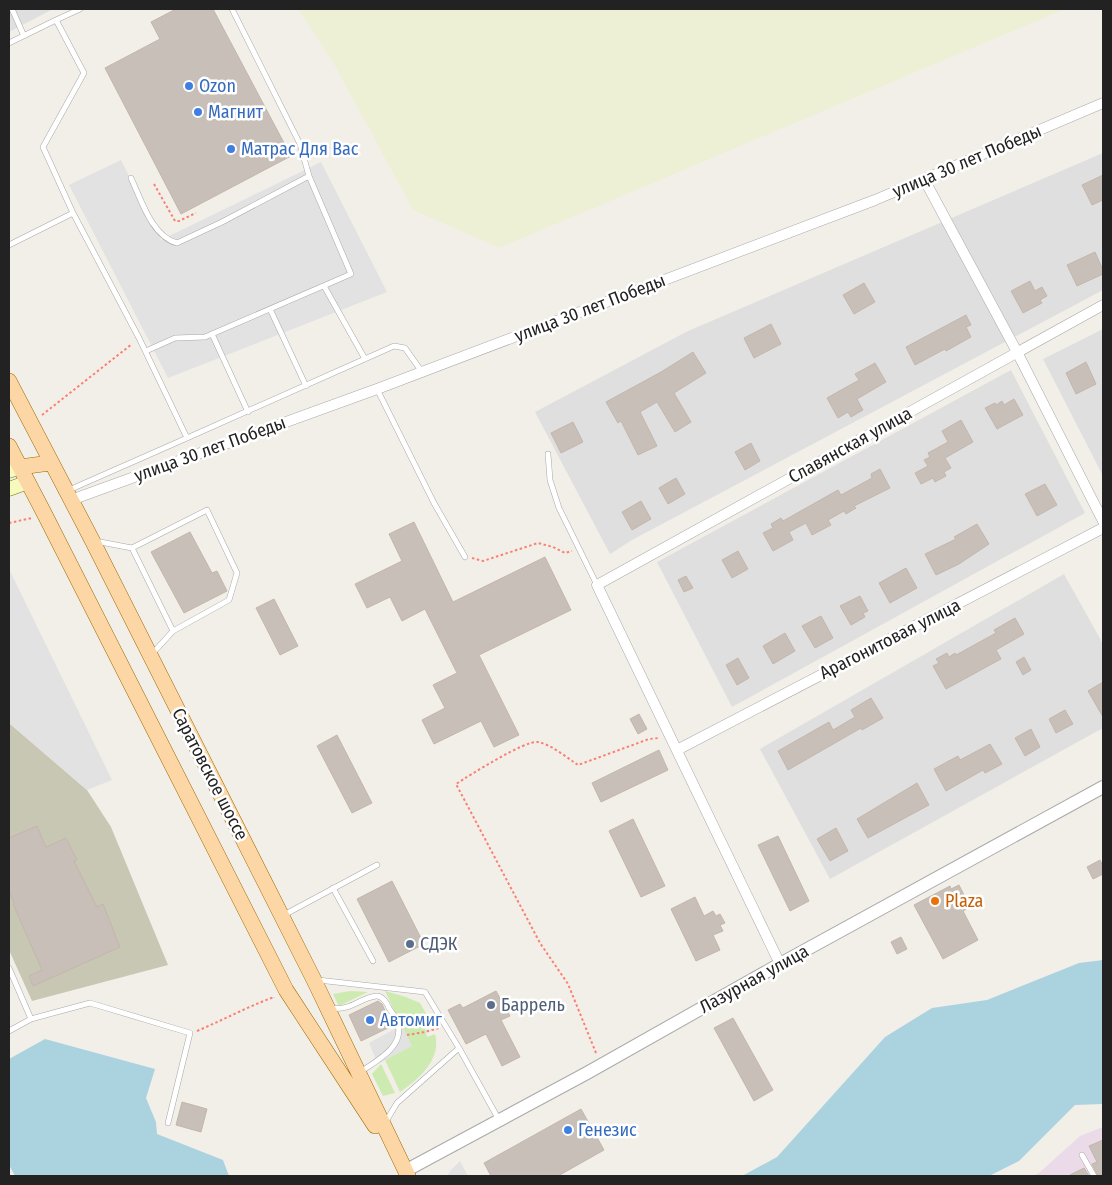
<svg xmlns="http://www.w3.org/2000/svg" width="1112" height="1185" font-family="'Fira Sans Condensed',sans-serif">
<rect width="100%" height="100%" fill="#f2efe9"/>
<path fill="#e0dfdf" d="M9 9H53L9 32Z
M1103 153V290L632 540 610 554 535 412 688 331Z
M1103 329V476L1043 359Z
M1011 370 1085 513 732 707 657 562Z
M1064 574 1103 644V728L830 879 760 749Z"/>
<path fill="#ebdbe8" d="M1103 1127V1176H1033L1039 1173 1080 1136Z"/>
<path fill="#c7c7b4" d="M9 723 87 790 111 827 168 965 32 1001 9 950Z"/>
<path fill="#eef0d5" d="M298 9H1065L499 248 413 210 334 64Z"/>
<path fill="#cdebb0" d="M350 991 368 992 339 1006 333 994Z
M385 991 406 997 420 1003 432 1024 425 1028 427 1037 435 1034C442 1059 419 1079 400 1092L385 1060 411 1046Z
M381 1064 395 1093 383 1096 372 1074Z"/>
<path fill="#e2e2e2" d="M121 160 161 240 321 162 387 292 168 378 69 185Z
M9 569 112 780 87 790 9 723Z
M402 1025 412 1046 378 1064 369 1043Z
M460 1161 468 1176H447L451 1170Z"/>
<path fill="#aad3df" d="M1103 960V1104L1075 1105 1019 1161 989 1176H742L777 1157 885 1037 932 1008 987 1000 1079 963Z
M45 1039 155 1069 146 1098 156 1122 157 1134 223 1160 229 1176H15L9 1165V1059Z"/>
<path fill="#c7bfb8" stroke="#c4b6ab" d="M176 9H213L291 156 181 214 105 68 160 39 151 22Z
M1103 175V200L1092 205 1082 185Z
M1095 252 1103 270V274L1077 286 1067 265Z
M1030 281 1035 291 1042 287 1047 296 1040 300 1042 303 1023 313 1011 291Z
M864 283 875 302 854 314 843 295Z
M966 315 971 325 966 327 971 337 946 351 945 349 915 365 906 347Z
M771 324 781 344 754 358 744 338Z
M693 352 706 373 674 393 691 422 675 432 657 402 640 412 657 446 638 455 621 421 618 423 606 402 661 372Z
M1086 362 1096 384 1076 394 1066 373Z
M875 363 886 382 857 399 863 410 851 417 848 412 838 418 827 398 859 380 855 374Z
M1014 399 1023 415 997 429 985 408 995 403 996 405 1002 401 1004 405Z
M961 420 973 442 945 458 951 468 944 472 946 476 935 482 933 478 921 484 915 473 928 466 924 460 930 457 928 453 948 442 942 431Z
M573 422 583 442 561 453 551 433Z
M751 443 760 461 745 470 735 452Z
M880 469 890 488 854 506 856 508 846 514 844 511 828 520 831 525 812 535 806 523 789 532 793 540 773 551 763 533 773 528 771 524 781 518 783 521 838 490 841 495 872 478 871 474Z
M676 478 685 494 668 504 659 488Z
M1045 484 1057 505 1037 516 1025 494Z
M641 501 651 519 632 530 622 512Z
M414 522 453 602 545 557 571 610 479 655 519 735 494 747 481 721 434 744 422 720 445 708 433 685 457 673 425 609 402 621 390 597 367 608 355 584 402 561 389 534Z
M977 524 989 544 959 564 936 575 925 554 956 539 954 537Z
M190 532 212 573 217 571 227 591 184 613 151 552Z
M738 551 748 569 732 578 722 560Z
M906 568 917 588 890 603 879 583Z
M686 576 693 588 684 592 678 580Z
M860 596 868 611 863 613 865 617 851 625 840 606Z
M274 599 298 646 280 655 256 608Z
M821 616 833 638 815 648 802 626Z
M1015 618 1024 634 996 650 1001 659 946 689 933 666 939 663 936 659 947 653 949 657 955 653 956 655 996 633 994 630Z
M785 633 795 651 773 664 763 646Z
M1024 657 1031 670 1023 675 1016 662Z
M738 658 749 678 737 685 726 665Z
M1103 682V717L1088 691Z
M871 698 883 718 862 730 861 728 788 770 778 751 829 722 833 730 855 717 851 710Z
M1065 710 1073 724 1056 733 1049 719Z
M639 714 647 729 638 734 630 719Z
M1031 729 1040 747 1025 756 1015 738Z
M337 735 372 803 352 813 317 746Z
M990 744 1002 764 985 773 983 770 946 791 934 769 958 756 960 760Z
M659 750 668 770 601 802 592 783Z
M917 783 929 805 868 838 857 819Z
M633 819 665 886 641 897 609 831Z
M37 826 46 847 66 838 77 860 74 861 97 907 103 904 120 947 33 986 29 976 42 970 13 904 14 903 9 890V838Z
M836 828 848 851 830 861 817 839Z
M778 836 809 901 790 911 758 845Z
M1100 860 1103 866V874L1093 879 1087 867Z
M392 881 424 944 389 962 357 899Z
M959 885 970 907 963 911 978 940 943 959 914 905 950 886 951 889Z
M695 897 704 916 713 911 716 916 720 914 725 923 720 925 723 931 713 935 720 950 696 961 671 909Z
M901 937 907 949 897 954 891 942Z
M496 991 510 1016 501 1020 520 1057 502 1066 486 1034 466 1044 448 1010 460 1004 463 1008Z
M378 1001 382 1004 392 1026 361 1041 349 1015Z
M733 1018 773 1090 754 1101 714 1028Z
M182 1102 207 1109 201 1132 176 1125Z
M581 1109 604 1150 558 1176H491L484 1163Z
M1103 1140V1176H1098L1092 1164 1097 1162 1089 1146Z
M1084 1168 1089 1176H1068Z"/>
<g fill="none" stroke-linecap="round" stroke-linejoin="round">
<g stroke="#a9a9a9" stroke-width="6">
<path id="service" d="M12 9 24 36
M232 9 300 144 309 176
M56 20 80 9
M9 43 56 20 84 73 43 147 73 213 139 338 187 438 69 490
M131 178C141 199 152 237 177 243L222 222 309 176 351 274 205 337 175 338 146 351
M9 245 73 213
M324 286 365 359
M270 309 306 386
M212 334 248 412
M377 389 434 503 465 557
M187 438 394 346 405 348 422 372
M548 454 550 480 559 508 597 585
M95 541 132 548 173 631 152 654
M132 548 207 510 237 573 229 600 173 631
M333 888 373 961
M282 916 377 865
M9 968 31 1019 90 1003 190 1033 168 1123
M318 980 425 992 459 1048 397 1103 385 1123
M331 1008C351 1011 360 998 376 996 382 995 387 1003 389 1008 392 1013 397 1019 398 1025 404 1048 374 1062 359 1073
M9 1031 31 1019
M459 1048 499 1120
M1082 1155 1094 1176"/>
</g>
<g stroke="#a9a9a9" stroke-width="11">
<path id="minor" d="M924 179 1017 352 1103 521
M71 500 377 389 875 200 1103 103
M677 750 1103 528
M780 964 597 585 1103 305"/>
</g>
<g stroke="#a9a9a9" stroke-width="14">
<path id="tertiary" d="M405 1171 587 1073 780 964 1103 787"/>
</g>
<g stroke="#707d05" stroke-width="15">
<path id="secondary" d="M9 471 20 467
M9 489 28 482"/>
</g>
<g stroke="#a06b00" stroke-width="16">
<path id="primary" d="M9 381 92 540 314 980 408 1176
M9 446 44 513 286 990 375 1126
M20 467 50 463"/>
</g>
<path stroke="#fa8072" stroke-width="2" stroke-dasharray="2.5 2.5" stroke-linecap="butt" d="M154 184 175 221H179L196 213
M42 415 132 344
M9 523 32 518
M472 558 483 561 538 543 553 547 565 553 572 551
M197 1031C223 1020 247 1007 274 997V998
M407 1035 425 1032 439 1028
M596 1053 568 984 540 943 456 784C470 775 525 740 538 742 552 745 566 757 578 765L649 739 659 738"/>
<use href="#service" stroke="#fff" stroke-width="5"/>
<use href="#minor" stroke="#fff" stroke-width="10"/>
<use href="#tertiary" stroke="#fff" stroke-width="12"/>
<use href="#secondary" stroke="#f7fabf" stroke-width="14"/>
<use href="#primary" stroke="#fcd6a4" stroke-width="15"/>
</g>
<g fill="#3f7fe0" stroke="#fff" stroke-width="2">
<circle cx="189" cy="86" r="5"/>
<circle cx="198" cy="112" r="5"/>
<circle cx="231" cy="149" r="5"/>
<circle cx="370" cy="1020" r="5"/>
<circle cx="568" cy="1130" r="5"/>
</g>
<circle fill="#e8710a" stroke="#fff" stroke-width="2" cx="935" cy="901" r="5"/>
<g fill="#5c6f8a" stroke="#fff" stroke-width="2">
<circle cx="410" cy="944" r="5"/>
<circle cx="491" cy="1005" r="5"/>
</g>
<g text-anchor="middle" stroke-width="5" stroke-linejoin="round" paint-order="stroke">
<g font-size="18" fill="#366cbe" stroke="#fff" text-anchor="start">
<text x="199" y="92">Ozon</text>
<text x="208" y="118">Магнит</text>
<text x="241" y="155">Матрас Для Вас</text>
<text x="380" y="1026">Автомиг</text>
<text x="578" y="1136">Генезис</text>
</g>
<g font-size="18" fill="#222" stroke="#fff">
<text transform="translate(967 161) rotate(-23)" y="6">улица 30 лет Победы</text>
<text transform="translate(590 308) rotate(-21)" y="6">улица 30 лет Победы</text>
<text transform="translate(850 445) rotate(-29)" y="6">Славянская улица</text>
<text transform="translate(210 449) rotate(-20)" y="6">улица 30 лет Победы</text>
<text transform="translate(890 639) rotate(-27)" y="6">Арагонитовая улица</text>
<text transform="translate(210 774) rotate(63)" y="6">Саратовское шоссе</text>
<text transform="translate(754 979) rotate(-29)" y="6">Лазурная улица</text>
</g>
<g font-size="18" fill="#c56008" stroke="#fff" text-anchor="start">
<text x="945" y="907">Plaza</text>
</g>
<g font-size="18" fill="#4e5e75" stroke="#fff" text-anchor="start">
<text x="420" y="950">СДЭК</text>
<text x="501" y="1011">Баррель</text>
</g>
</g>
<rect width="1112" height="1185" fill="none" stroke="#222222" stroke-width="20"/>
</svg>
